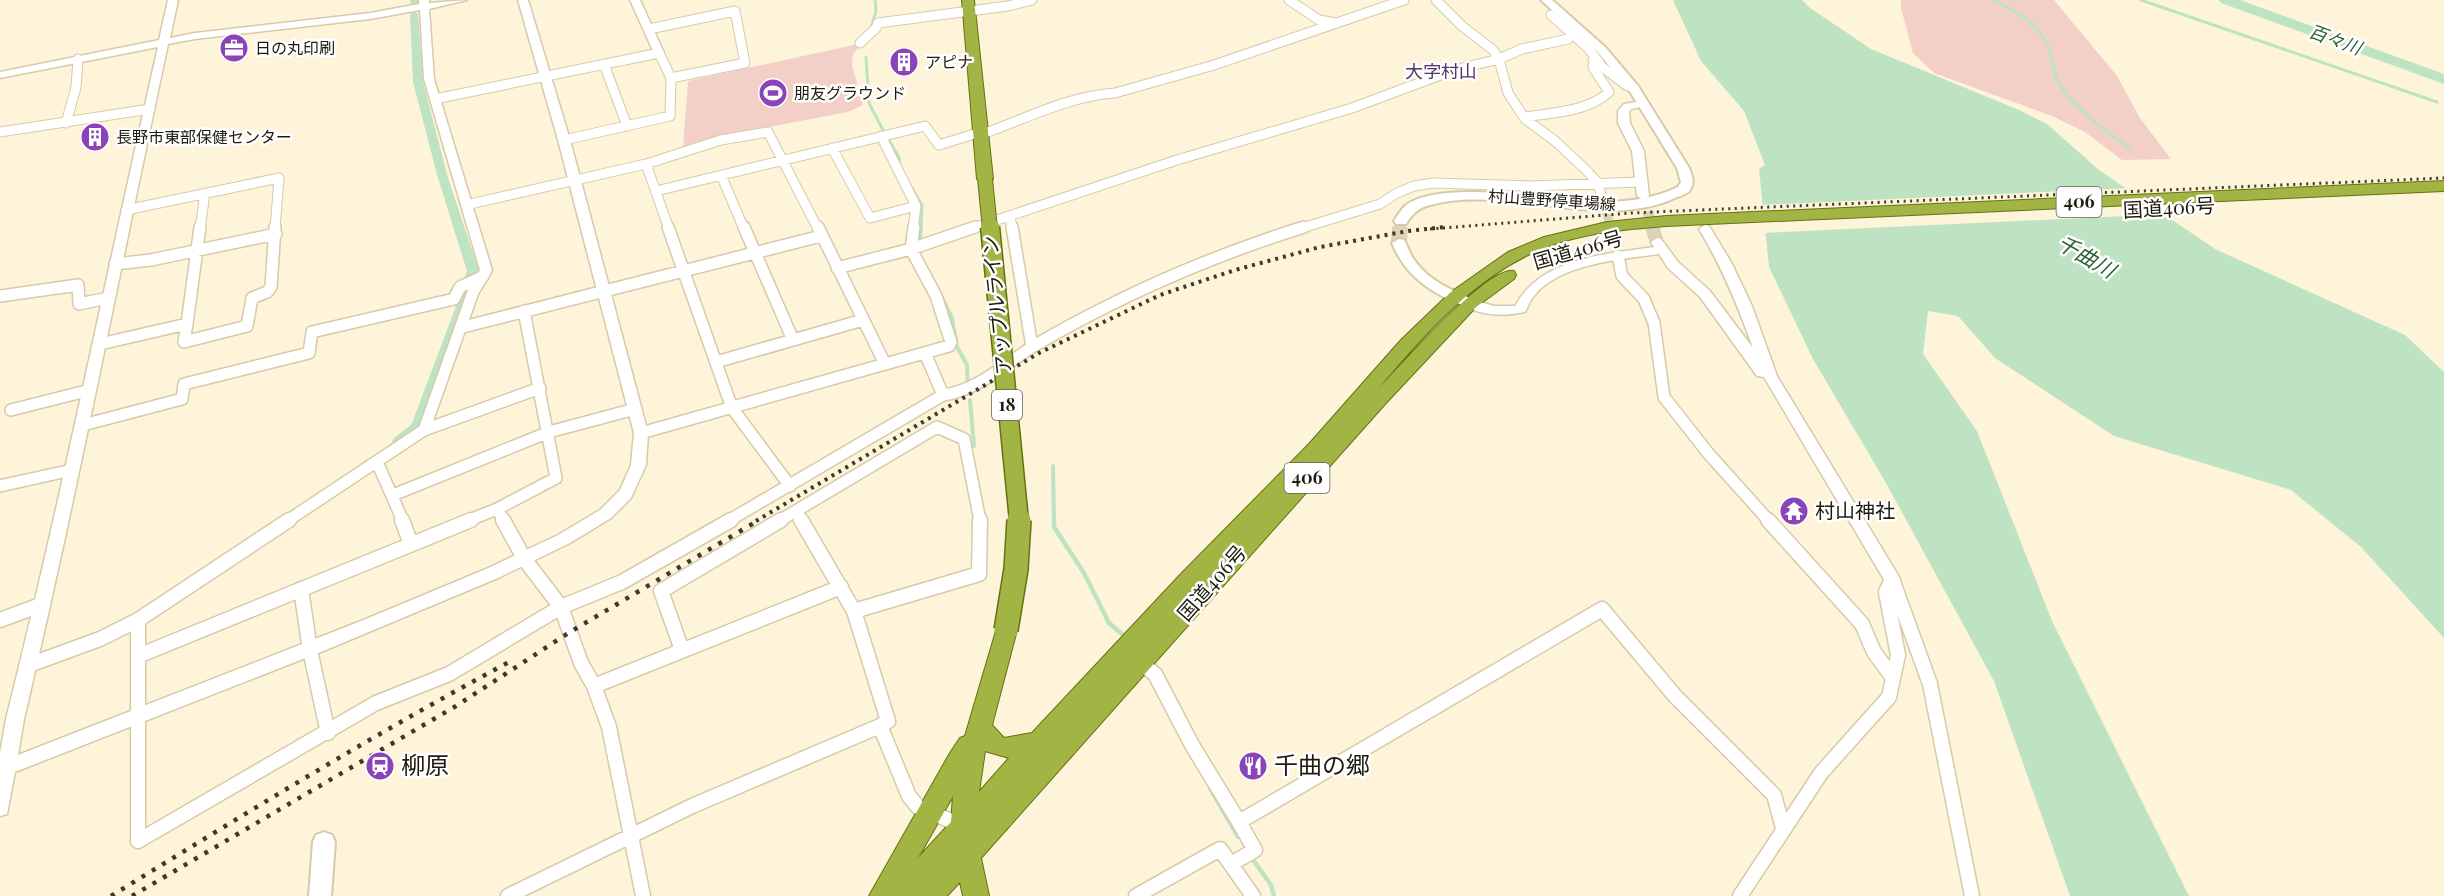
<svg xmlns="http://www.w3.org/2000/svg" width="2444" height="896" font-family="'Playfair Display','Noto Sans JP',serif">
<rect width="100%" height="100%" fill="#fef4d9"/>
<path fill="#f2d0c8" d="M1901 0H2054L2117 76 2140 118 2171 159 2122 160 2085 132 2052 116 1934 73 1913 53 1901 8Z
M863 43 853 54 852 65 863 105 848 112 710 138 683 147 688 81Z"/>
<path fill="#bee3c2" d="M1673 0H1802L1810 8 1871 49 2019 110 2047 124 2099 170 2215 249 2405 335 2444 372V638L2361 547 2291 490 2114 436 1995 358 1958 316 1928 311 1923 354 1977 431 2052 621 2189 896H2070L1994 681 1886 483 1813 359 1769 267 1759 169 1765 165 1744 111 1701 61Z"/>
<path fill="#fef4d9" d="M2131 188 2170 214 1763 233 1760 205Z"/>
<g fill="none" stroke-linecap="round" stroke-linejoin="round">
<path stroke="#bee3c2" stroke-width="3" d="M1994 0C2015 10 2040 25 2049 48 2054 62 2052 74 2061 87 2079 111 2106 131 2130 149
M2141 0 2437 102
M871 29 876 11 875 0
M866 57 869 103 885 134
M888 139 899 157 900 168
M912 188 922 205 921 229"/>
<path stroke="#bee3c2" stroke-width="4" d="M920 241 921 227
M931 276 952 318 957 347 967 365 968 386
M970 400 974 446
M1053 466 1054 521"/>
<path stroke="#bee3c2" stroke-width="4.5" d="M1054 520V527L1084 573 1109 623 1123 635
M1210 788 1238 837
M1254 861 1271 885 1274 896"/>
<path fill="#bee3c2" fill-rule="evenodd" d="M410 0H418V4L411 6Z
M414 11 418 14 423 82 448 178 479 271 474 281 470 283 464 279 467 271 438 178 413 82 410 14Z
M465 284 471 288 467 309 425 424C418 435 408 447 394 444L392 441C397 433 406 431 412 423L455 309 459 288Z"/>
<path fill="#bee3c2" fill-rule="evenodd" d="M2219 0H2240L2444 74V84L2221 3Z"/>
<path stroke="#ddd3bb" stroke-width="9" stroke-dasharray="9 4.5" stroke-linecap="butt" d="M1602 199 1612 229"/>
<path stroke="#ddd3bb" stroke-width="11" stroke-dasharray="11 5" stroke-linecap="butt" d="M1611 227 1618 248"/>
<path stroke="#ddd3bb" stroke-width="11" stroke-dasharray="11 5" stroke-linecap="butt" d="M1643 196 1653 229"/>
<path stroke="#ddd3bb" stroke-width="14" stroke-dasharray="14 7" stroke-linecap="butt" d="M1652 227 1657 242"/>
<path stroke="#ddd3bb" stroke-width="12" stroke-dasharray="12 6" stroke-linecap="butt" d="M1400 229 1401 221"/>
<path stroke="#ddd3bb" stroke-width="16" stroke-dasharray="16 8" stroke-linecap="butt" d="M1399 243 1400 227"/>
<g stroke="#d6caa9" stroke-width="11">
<path id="minor-far2" d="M1289 0 1319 20 1336 23
M1436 0 1462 26 1493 50 1499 59 1508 93 1525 119 1555 141 1585 169 1598 183 1602 199
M649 29 735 11 745 63 671 78
M860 43 876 28 878 23 1008 6 1032 0
M1593 60 1626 85 1634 88
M604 64 627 126
M435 99 659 53 671 78 670 116 564 140
M1524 117C1551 113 1588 112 1609 92L1594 69 1593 66 1600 64 1589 49 1551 15
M66 123 76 87 78 59
M0 132 150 109
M982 134C1026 119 1068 96 1115 93L1214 65 1404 0
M881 136 916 206 913 229
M832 148 870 218 916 206
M646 164 669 229
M721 175 744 229
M656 191 925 126 939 145 981 132
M466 205 646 164 721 140 768 132 818 229
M126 210 279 178 275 229
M1010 217 1012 229
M200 229 205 193
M970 229 1177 160 1352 108 1454 70 1499 59 1522 49 1568 39
M1299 229 1380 204 1397 193 1414 186 1433 183 1530 186 1641 182"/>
</g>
<g stroke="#d6caa9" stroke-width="14">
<path id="minor-far1" d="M668 227 732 408 790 486
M744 227 793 340
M818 227 885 364
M1618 256 1622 276 1644 299 1654 323 1664 397 1708 453 1769 521
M115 264 151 260 276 234
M837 268 911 249 975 227
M0 296 78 285 79 304 108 298
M187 324 200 227
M463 327 821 236
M100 344 187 324 184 342 247 326 252 298 267 292 271 287 275 227
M1032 347C1119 296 1208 257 1304 227
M925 353 943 395
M716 362 863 320
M11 410 90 390
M83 425 182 399 184 384 309 353 312 332 454 299 460 287 482 277
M424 430 540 388
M641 433 949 346 951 342 936 296 911 249 914 227
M377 462 403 521
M0 486 72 470
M393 495 549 432 635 409
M497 509 504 521
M797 512 802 521
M287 521 424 430 473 292 482 277
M467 521 497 509 556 478 524 311
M728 521 943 395C976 391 1005 365 1032 347L1012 227
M779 521 937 427 964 439 980 521"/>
</g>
<g stroke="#d6caa9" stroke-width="17">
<path id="minor" d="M402 520 411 544
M503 520 525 560 561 607 581 663 594 686 609 727 643 896
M801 520 854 611 979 574 980 520
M1768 520 1862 624 1874 652 1893 678 1898 655 1886 592 1892 579
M1892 579 1930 684 1972 896
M301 589 310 650 328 733
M854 611 888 721 880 726
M0 620 43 604
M138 620V841
M682 650 661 591 781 520
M138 656 471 520
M1137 660 1155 674 1192 745 1239 822 1602 609 1675 696 1774 795 1783 828
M29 665 100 639 138 620 289 520
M594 686 841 587
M138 841 376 703 449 674 561 607 622 582 731 520
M1231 864 1255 850 1239 822
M508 896 692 806 880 726 909 796 918 807 963 826
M1136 896 1220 849 1253 896
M1740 896 1821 773 1889 697 1893 678"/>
</g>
<g stroke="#d6caa9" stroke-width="3">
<path id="tertiary" d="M168 0H178L170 38 195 33 370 13 419 4V0H429V3L467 0 429 9 434 79 492 270 487 280 482 281 476 277 480 270 424 79 420 10 370 19 195 39 168 44C120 269 77 495 24 719L18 755 361 621 486 569 558 535 600 510 620 490 631 465 634 433 558 140 518 0H528L570 140 648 433 646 465 631 498 611 518 570 543 498 578 321 652 15 772 7 814 0 816V753L6 719C62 496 107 271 158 47L0 78V72L159 40Z
M630 0H640L664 53 663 55 654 53Z
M1642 101 1646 102V106L1631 109 1629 112 1630 123 1644 151 1649 196 1643 200 1637 196 1632 151 1618 123V111L1624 104Z
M1705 225 1709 226 1731 262 1752 306 1777 376 1898 575 1900 579 1898 583 1892 585 1886 583 1764 377 1757 376 1700 297 1668 268 1659 254C1622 259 1558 264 1534 296 1530 300 1528 307 1525 312 1507 316 1477 317 1463 303L1470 299 1494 306H1515C1541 258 1605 254 1654 247L1651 242 1657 238 1661 239 1678 262 1710 291 1753 348C1738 306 1722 267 1699 229Z"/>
</g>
<g stroke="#d6caa9" stroke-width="4">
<path id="secondary" d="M1541 0H1552L1605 47 1638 86 1689 168C1692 176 1695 182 1690 190 1687 194 1680 196 1675 198 1602 232 1505 184 1430 205 1418 208 1412 214 1406 224H1396L1394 221C1397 216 1401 210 1405 206 1441 177 1560 202 1607 202 1633 201 1655 198 1678 187L1681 182 1677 168 1629 90 1597 51Z
M1399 239 1404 240C1408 247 1410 255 1415 261 1429 281 1453 291 1475 300L1477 303 1475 306C1467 308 1460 304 1452 301 1424 288 1404 272 1392 243Z
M324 832 332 835 335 842 331 896H309L313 842 316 835Z"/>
</g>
<g stroke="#657213" stroke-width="2">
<path id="trunk" d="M962 0H974L993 179 985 184 977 179Z
M2444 181V191L1666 226C1629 229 1593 232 1558 243 1483 267 1427 331 1378 389 1400 367 1488 265 1514 271L1516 275 1514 279 1476 307 1386 403 981 858 989 896H963L960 882 947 896H869L950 753 960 738 965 736 998 624 1006 621 1014 624 1017 630 992 725 1004 738 1032 733 1180 575 1309 444 1401 340 1451 292 1508 252 1544 237 1607 222 1666 216ZM985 751 1009 758 979 792ZM953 796 951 822 918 858Z"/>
</g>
<use href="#minor-far2" stroke="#fff" stroke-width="9"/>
<use href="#minor-far1" stroke="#fff" stroke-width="11"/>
<use href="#minor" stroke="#fff" stroke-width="14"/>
<use href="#tertiary" fill="#fff" fill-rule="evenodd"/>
<use href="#secondary" fill="#fff" fill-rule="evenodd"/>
<use href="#trunk" fill="#a2b444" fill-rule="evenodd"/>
<path stroke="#3e3a2b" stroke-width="3" stroke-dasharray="2 4.5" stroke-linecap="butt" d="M1430 229 1631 213 2444 178"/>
<path stroke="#3e3a2b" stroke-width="4" stroke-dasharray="3 5" stroke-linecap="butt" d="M756 521 1039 353 1160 295 1235 270 1320 247 1408 231 1445 227"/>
<path stroke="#3e3a2b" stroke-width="4.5" stroke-dasharray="4 8" stroke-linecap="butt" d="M111 896C243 815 374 734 511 661
M132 896 456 706 570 632 759 520"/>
<g stroke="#657213" stroke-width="16" stroke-linecap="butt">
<path id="trunk-bridge-far2" d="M985 179 990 229"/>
</g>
<g stroke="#657213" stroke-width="21" stroke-linecap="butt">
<path id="trunk-bridge-far1" d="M990 227 1019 521"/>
</g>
<g stroke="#657213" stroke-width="26" stroke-linecap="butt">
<path id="trunk-bridge" d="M1006 630 1016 569 1019 520"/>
</g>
<use href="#trunk-bridge-far2" stroke="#a2b444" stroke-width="14"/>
<use href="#trunk-bridge-far1" stroke="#a2b444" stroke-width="18"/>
<use href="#trunk-bridge" stroke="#a2b444" stroke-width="23"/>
</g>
<defs>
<g id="office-disc" transform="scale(1.5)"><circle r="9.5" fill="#8944b7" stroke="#fff"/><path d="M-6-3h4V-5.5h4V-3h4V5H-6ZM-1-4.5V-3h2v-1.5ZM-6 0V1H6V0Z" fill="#fff"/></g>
<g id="building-disc" transform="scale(1.5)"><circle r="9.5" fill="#8944b7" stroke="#fff"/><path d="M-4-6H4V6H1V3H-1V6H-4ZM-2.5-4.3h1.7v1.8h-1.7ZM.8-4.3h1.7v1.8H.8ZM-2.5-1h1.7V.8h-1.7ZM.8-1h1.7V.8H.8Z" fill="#fff"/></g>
<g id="stadium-disc" transform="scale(1.5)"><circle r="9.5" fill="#8944b7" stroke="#fff"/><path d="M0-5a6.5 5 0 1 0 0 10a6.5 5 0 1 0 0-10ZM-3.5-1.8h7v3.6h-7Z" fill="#fff"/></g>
<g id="temple-disc" transform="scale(1.5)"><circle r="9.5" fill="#8944b7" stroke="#fff"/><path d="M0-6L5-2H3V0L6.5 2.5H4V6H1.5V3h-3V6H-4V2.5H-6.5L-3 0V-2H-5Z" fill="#fff"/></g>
<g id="station-disc" transform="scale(1.5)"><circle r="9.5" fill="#8944b7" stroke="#fff"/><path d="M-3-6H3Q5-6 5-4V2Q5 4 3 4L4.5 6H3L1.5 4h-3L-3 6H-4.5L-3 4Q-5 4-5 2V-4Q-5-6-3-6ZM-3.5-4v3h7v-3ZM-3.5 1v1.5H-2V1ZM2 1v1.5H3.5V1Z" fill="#fff"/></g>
<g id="restaurant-disc" transform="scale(1.5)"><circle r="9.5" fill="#8944b7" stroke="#fff"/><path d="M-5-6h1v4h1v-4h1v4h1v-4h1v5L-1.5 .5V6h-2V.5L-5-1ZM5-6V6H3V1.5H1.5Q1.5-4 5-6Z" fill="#fff"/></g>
</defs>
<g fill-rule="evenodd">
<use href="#office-disc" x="234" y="48"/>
<use href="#building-disc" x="904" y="62"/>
<use href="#stadium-disc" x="773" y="93"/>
<use href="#building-disc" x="95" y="137"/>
<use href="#temple-disc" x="1794" y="511"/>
<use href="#station-disc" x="380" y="766"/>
<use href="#restaurant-disc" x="1253" y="766"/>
</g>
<g text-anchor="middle" stroke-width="5" stroke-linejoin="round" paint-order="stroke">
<g font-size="16" fill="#1f1b0e" stroke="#fff" text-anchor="start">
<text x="255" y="54">日の丸印刷</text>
<text x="925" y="68">アピナ</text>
<text x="794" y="99">朋友グラウンド</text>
<text x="116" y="143">長野市東部保健センター</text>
</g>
<g font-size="16" fill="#1f1b0e" stroke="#fff">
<text transform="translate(1552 200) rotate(4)" y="6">村山豊野停車場線</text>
</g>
<g font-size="18" font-style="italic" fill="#2d6136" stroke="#fff">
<text transform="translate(2335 40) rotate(20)" y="6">百々川</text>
</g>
<g font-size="18" fill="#53326b" stroke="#fff">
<text x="1441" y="78">大字村山</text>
</g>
<g fill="#fff" stroke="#625f56" stroke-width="1.5">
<rect x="2056.5" y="187" width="45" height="30" rx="4.5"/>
<rect x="992" y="390" width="30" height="30" rx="4.5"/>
<rect x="1284.5" y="463" width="45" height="30" rx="4.5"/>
</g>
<g font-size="18" font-weight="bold" fill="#1f1b0e">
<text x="2079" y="208">406</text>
<text x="1007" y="411">18</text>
<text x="1307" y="484">406</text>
</g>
<g font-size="20" fill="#1f1b0e" stroke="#fff">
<text transform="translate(2169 208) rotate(-3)" y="7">国道406号</text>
<text transform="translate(1578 250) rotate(-16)" y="7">国道406号</text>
<text transform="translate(997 305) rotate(-96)" y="7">アップルライン</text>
<text transform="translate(1212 583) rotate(-49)" y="7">国道406号</text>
</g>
<g font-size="20" fill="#1f1b0e" stroke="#fff" text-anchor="start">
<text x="1815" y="518">村山神社</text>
</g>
<g font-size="21" font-style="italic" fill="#2d6136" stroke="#fff">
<text transform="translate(2086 257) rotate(30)" y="7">千曲川</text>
</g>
<g font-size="24" fill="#1f1b0e" stroke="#fff" text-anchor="start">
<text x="401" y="774">柳原</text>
<text x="1274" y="774">千曲の郷</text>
</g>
</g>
</svg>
